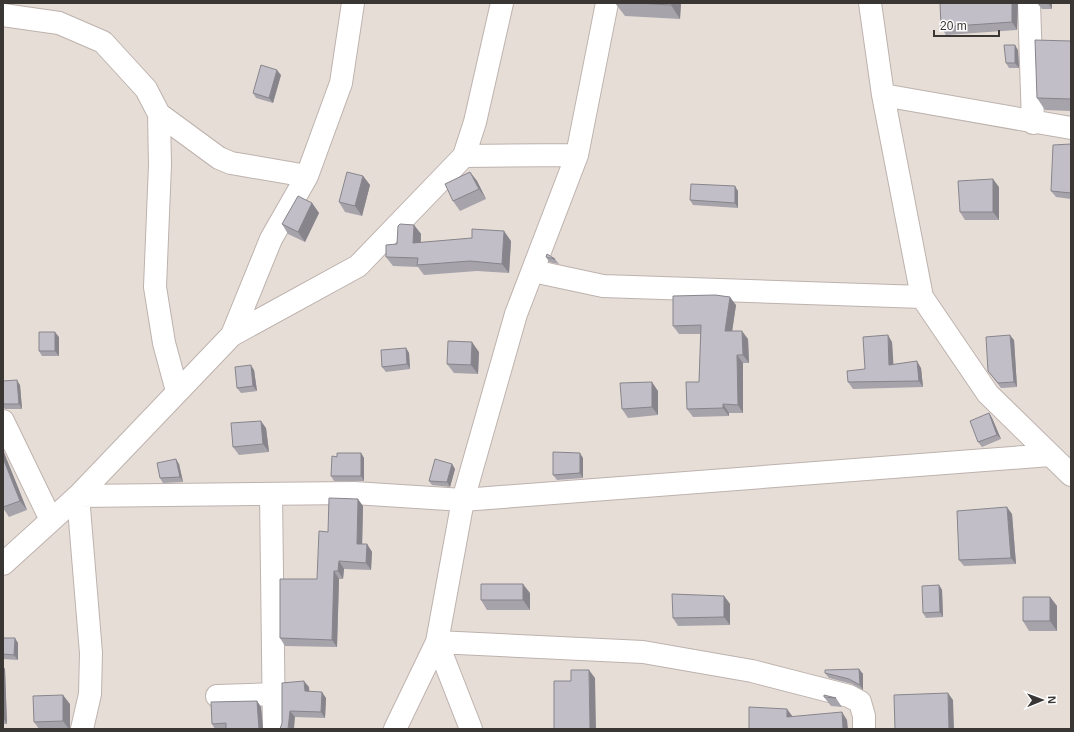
<svg xmlns="http://www.w3.org/2000/svg" width="1074" height="732" font-family="Helvetica,sans-serif">
<rect width="100%" height="100%" fill="#e7ddd7"/>
<g fill="none" stroke-linecap="round" stroke-linejoin="round">
<g stroke="#bdb2ad" stroke-width="24">
<path id="minor" d="M607 3 577 155 516 314 463 500 1050 455
M870 3 883 95 922 297 988 394 1071 475
M1029 3 1033 123
M3 15 59 23 103 42 146 89 159 114 160 165 155 287 164 343 177 391
M883 95 1071 128
M159 114 219 158 231 163 307 176
M464 156 577 155
M533 271 603 286 922 297
M232 335 271 239 307 176 341 83 353 3
M3 421 51 520
M271 494 274 729
M3 564 78 496 354 493 463 500 437 642 643 652 752 671 849 696 860 702 864 716V729
M217 696 275 694
M82 729 90 694 91 653 78 496 232 335 358 266 464 156 475 122 502 3
M395 729 437 642 471 729"/>
</g>
<use href="#minor" stroke="#fff" stroke-width="22"/>
</g>
<path fill="#a6a3ab" d="M615 3H681L680 19 625 16Z
M1018 3 1017 30 946 35 941 27Z
M1037 3H1052V9H1042Z
M1071 41V111L1045 110 1037 98Z
M1018 50 1019 68H1009L1006 63Z
M281 75 273 103 256 98 253 93Z
M1071 144V199L1056 197 1051 191Z
M470 172 477 181 486 199 460 211 453 201Z
M363 176 370 185 362 216 345 212 339 202Z
M999 187V220H965L960 212Z
M738 191V208L693 205 690 200Z
M312 203 319 213 305 242 288 234 282 224Z
M414 225 421 234V242L511 241 509 273 477 271 424 275 418 267 393 266 386 257Z
M546 257 555 259 559 264 549 262Z
M736 305 732 331 748 339 749 363H743V413H729V416L693 417 687 409 699 382 701 334H679L673 326Z
M59 337V356H42L39 351Z
M1014 340 1017 387 1001 388 988 371Z
M892 342 893 365 921 368 923 387 853 389 848 382 865 369Z
M406 348 409 353 410 369 386 372 382 367Z
M479 352 478 374 454 373 447 364Z
M254 370 257 391 241 393 237 388Z
M3 381 20 385 22 409H5L3 406Z
M658 391V415L628 418 622 409Z
M989 413 992 418 1001 439 982 447 978 442Z
M266 428 269 452 239 455 233 447Z
M3 450 27 510 9 517 3 508Z
M361 453 364 458V481H334L331 476Z
M583 458V478L557 480 553 475Z
M179 464 183 482 163 483 160 478Z
M452 464 455 469 450 487 432 485 429 481Z
M363 506 362 544H367L372 552 371 570 344 569 343 579H339L337 647 285 646 280 638 317 579 328 532Z
M1012 514 1016 564 964 566 959 560Z
M939 585 942 590 943 617 926 618 923 613Z
M530 593V610H487L481 600Z
M724 596 730 604V625L678 626 673 618Z
M1050 597 1057 606V631H1029L1023 621Z
M3 638 18 643V660L3 659Z
M3 666 5 669 7 724H3Z
M859 669 863 674V690L852 684 829 678 825 673Z
M282 683 309 687V692L326 698 325 718 295 717 281 728 282 723Z
M824 697 836 698 842 707 831 706Z
M257 701 261 707 263 729H215L212 724Z
M70 704V729H39L34 722Z"/>
<path fill="#87858b" d="M671 3H681L680 19 671 5Z
M1012 3H1018L1017 30 1012 22Z
M1048 3H1052V9Z
M1015 45 1018 50 1019 68 1015 63Z
M277 70 281 75 273 103 269 98Z
M470 172 477 181 486 199 479 189Z
M363 176 370 185 362 216 355 206Z
M993 179 999 187V220L993 212Z
M735 186 738 191V208L735 203Z
M312 203 319 213 305 242 298 232Z
M414 225 421 234 420 252 413 243Z
M504 231 511 241 509 273 502 264Z
M730 297 736 305 731 339 725 331Z
M742 331 748 339 749 363 743 355Z
M55 332 59 337V356L55 351Z
M888 335 892 342 894 372 889 365Z
M1010 335 1014 340 1017 387 1014 382Z
M472 342 479 352 478 374 471 365Z
M406 348 409 353 410 369 407 364Z
M737 355 743 363V413L738 405Z
M917 361 921 368 923 387 919 381Z
M251 365 254 370 257 391 253 386Z
M17 380 20 385 22 409 19 404Z
M652 382 658 391V415L652 407Z
M723 404 729 413V416L723 408Z
M989 413 992 418 1001 439 997 435Z
M261 421 266 428 269 452 263 444Z
M3 450 27 510 20 501 3 458Z
M361 453 364 458V481L361 476Z
M580 453 583 458V478L580 473Z
M176 459 179 464 183 482 180 477Z
M452 464 455 469 450 487 447 482Z
M358 499 363 506 362 551 357 544Z
M1007 507 1012 514 1016 564 1011 558Z
M367 544 372 552 371 570 366 563Z
M339 561 344 569 343 579 338 571Z
M334 571 339 579 337 647 332 640Z
M523 584 530 593V610L523 600Z
M939 585 942 590 943 617 940 612Z
M724 596 730 604V625L724 617Z
M1050 597 1057 606V631L1050 621Z
M15 638 18 643V660L14 655Z
M3 666 5 669 7 724 3 718Z
M859 669 863 674V690L860 685Z
M589 670 595 678 596 729H590Z
M304 681 309 687 310 698 305 691Z
M322 692 326 698 325 718 321 712Z
M948 693 953 700 954 729H949Z
M63 695 70 704V729H69L63 721Z
M257 701 261 707 263 729H259Z
M787 709 793 717H787Z
M290 711 295 717 294 729H288Z
M842 712 847 720 848 729H843Z"/>
<path fill="#c1bec7" stroke="#87858b" d="M637 3H671V5Z
M940 3H1012V22L941 27Z
M1035 40 1071 41V99L1037 98Z
M1004 45H1015V63H1006Z
M261 65 277 70 269 98 253 93Z
M1071 144V193L1051 191 1053 145Z
M347 172 363 176 355 206 339 202Z
M470 172 479 189 453 201 445 184Z
M993 179V212H960L958 181Z
M691 184 735 186V203L690 200Z
M298 196 312 203 298 232 282 224Z
M400 224 414 225 413 243 472 238V229L504 231 502 264 470 261 417 265 418 258 386 257V245L397 244 398 226Z
M547 254 555 259 546 257Z
M715 295 730 297 725 331H742L743 355H737L738 405 723 404V408L687 409 686 382H699L701 325 673 326V296Z
M39 332H55V351H39Z
M888 335 889 365 917 361 919 381 848 382 847 371 865 369 863 337Z
M1010 335 1014 382 998 383 988 371 986 337Z
M448 341 472 342 471 365 447 364Z
M406 348 407 364 382 367 381 350Z
M251 365 253 386 237 388 235 367Z
M17 380 19 404H3V381Z
M652 382V407L622 409 620 383Z
M989 413 997 435 978 442 970 421Z
M261 421 263 444 233 447 231 423Z
M553 452 580 453V473L553 475Z
M337 453H361V476H331L332 456 337 457Z
M3 458 20 501 3 507Z
M176 459 180 477 160 478 157 463Z
M435 459 452 464 447 482 429 481Z
M329 498 358 499 357 544H367L366 563 339 561 338 571H334L332 640 280 638V579H317L319 531 328 532Z
M1007 507 1011 558 959 560 957 511Z
M481 584H523V600H481Z
M939 585 940 612 923 613 922 586Z
M672 594 724 596V617L673 618Z
M1023 597H1050V621H1023Z
M3 638H15L14 655 3 654Z
M859 669 860 685 849 679 825 673V670Z
M571 670H589L590 729H554V681H571Z
M304 681 305 691 322 692 321 712 290 711 288 729H280L282 723V683Z
M948 693 949 729H895L894 695Z
M63 695V721L34 722 33 696Z
M824 695 836 698 824 697Z
M257 701 259 729H226V723L212 724 211 702Z
M749 707 787 709V717L842 712 843 729H749Z"/>
<rect width="1074" height="732" fill="none" stroke="#3a3634" stroke-width="8"/>
<g transform="translate(1042 700) rotate(89)" stroke="#ffffff" stroke-width="3" paint-order="stroke">
<path d="M0-3L7 15L0 10L-7 15Z" fill="#3a3634"/>
<text y="-6" font-size="11" font-weight="bold" text-anchor="middle" fill="#3a3634">N</text>
</g>
<path d="M934 30v6h65v-6" fill="none" stroke="#3a3634" stroke-width="2"/>
<text x="940" y="30" font-size="12" fill="#3a3634" stroke="#ffffff" stroke-width="3" paint-order="stroke">20 m</text>
</svg>
